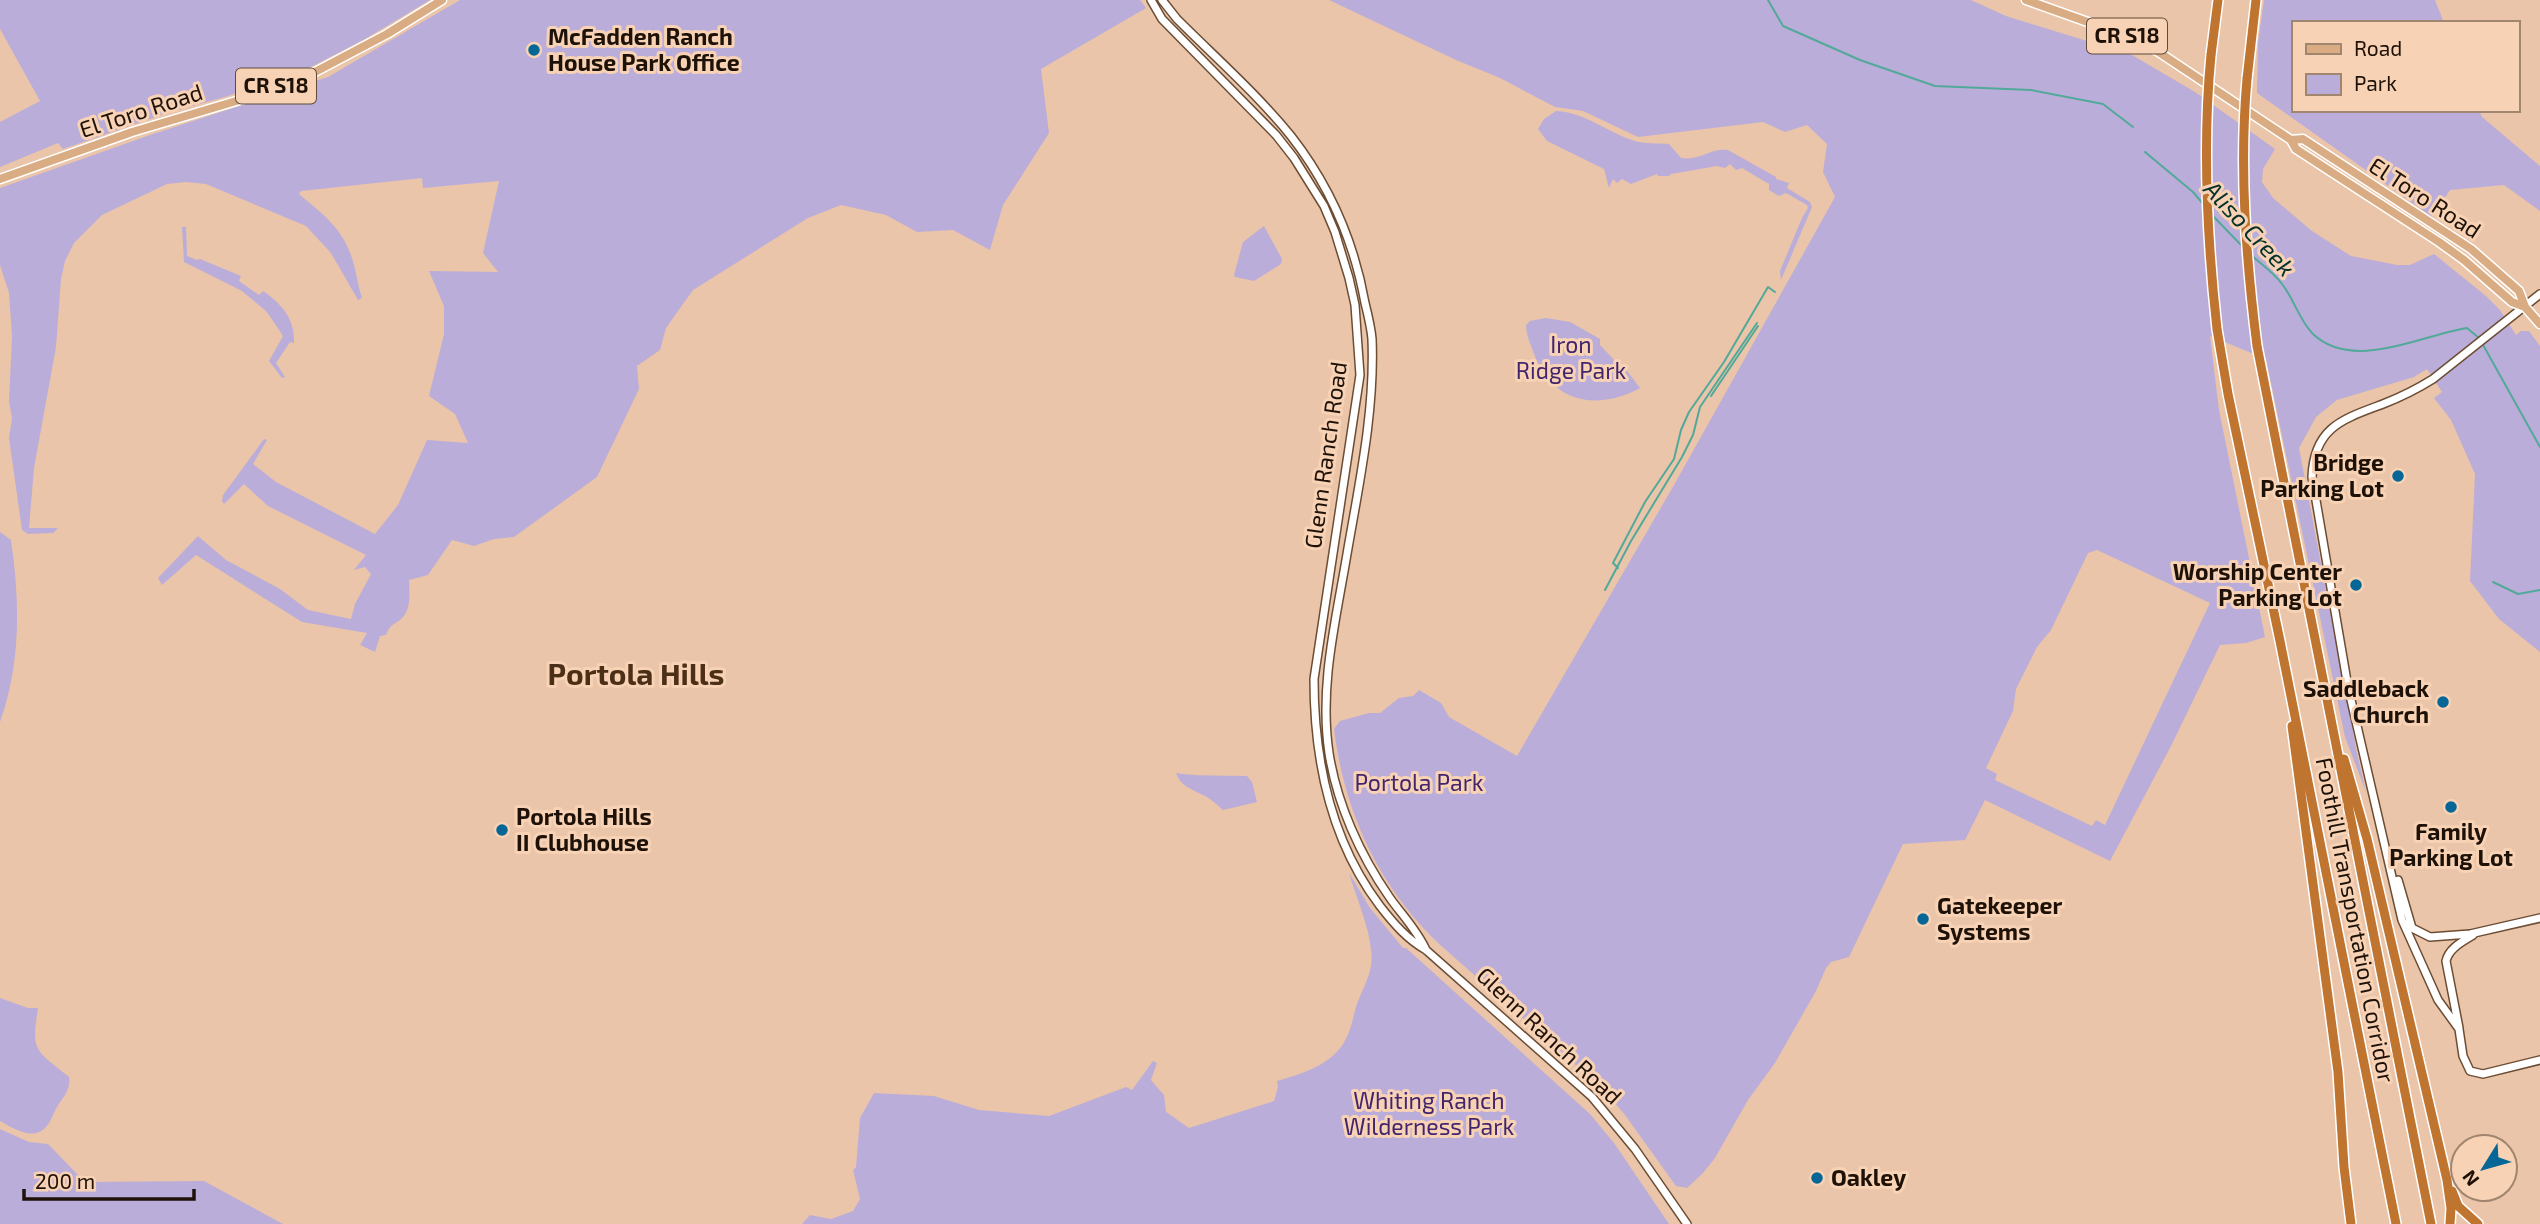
<svg xmlns="http://www.w3.org/2000/svg" width="2540" height="1224" font-family="'Exo 2',sans-serif">
<rect width="100%" height="100%" fill="#eac5a9"/>
<path fill="#bbadd9" fill-rule="evenodd" d="M0 0H430L365 39 313 66 225 97 167 113 63 149 58 143 0 167V122L40 101 0 29Z
M460 0H1140L1146 8 1041 69 1049 133 1003 205 990 250 953 230 917 232 886 215 841 205 808 218 693 290 666 328 660 350 637 366 639 389 597 477 514 537 494 539 474 546 452 540 428 575 409 580C409 593 412 609 401 619 393 626 391 623 386 635L380 636 375 652 360 645 367 633 302 622 196 555 162 585 158 578 198 536 226 560 280 589 308 610 351 619 355 604 371 574 365 567 354 570 366 555 268 506 244 484 224 504 222 501 223 495 264 439 267 440 253 464 276 482 375 534 398 505 427 440 468 443 455 414 429 396 444 334V306L429 271 498 272 483 253 499 181 423 188 422 178 301 191 299 194C325 216 345 230 354 265 357 276 358 287 362 298L358 300 331 253 306 226 206 184 186 182 167 184 102 215 74 243 65 261 61 279 56 347 34 468 29 528H58L53 533 28 534 22 530 9 438 12 418 9 401 12 337 9 293 0 265V188L150 135 328 77Z
M1329 0H1971L2006 16 2132 55 2195 92 2275 149 2263 169 2262 182 2273 198 2312 231 2351 256 2397 265H2410L2434 254 2486 296 2500 310 2516 335 2521 331H2529L2540 346V652L2499 619 2470 581 2475 474 2451 420 2434 398 2442 392 2427 369 2414 377 2337 400 2316 417 2299 448 2357 753 2366 792 2345 737 2266 359 2210 336 2219 410 2265 637 2246 643 2220 645 2171 746 2110 861 1985 800 1965 840 1903 844 1849 957 1831 962 1826 968 1816 991 1775 1063 1748 1100 1715 1158 1703 1173 1687 1188 1676 1186 1625 1115 1607 1094C1566 1055 1522 1018 1480 980 1453 956 1425 934 1404 905 1364 853 1342 793 1334 729L1340 721 1369 713H1380L1399 698 1413 696 1419 690 1441 703 1449 717 1517 756 1674 485 1835 197 1823 172 1827 144 1807 125 1785 132 1763 122 1638 137 1583 111 1555 107 1500 78 1456 60ZM2097 550 2210 603 2105 825 2096 820 2092 826 1995 780 1997 774 1986 768 2013 711 2016 689 2037 647 2051 630 2088 553Z
M2264 0H2435L2444 23H2293V110H2479L2482 117 2540 166V211L2504 185 2450 190 2432 217 2257 93 2258 43Z
M1556 111C1585 112 1608 133 1635 141 1644 144 1659 143 1669 144L1681 158C1700 161 1710 148 1728 150L1776 177V179L1789 183 1787 188 1810 202 1812 207 1781 280 1780 271 1802 218 1808 208 1807 205 1786 193 1779 196 1769 190V184L1742 168 1736 170 1730 164 1725 168 1717 166 1671 174 1669 176H1658L1657 174 1631 184 1622 179 1617 183 1613 179 1609 188 1604 169 1547 141 1538 129 1544 119Z
M1264 226 1282 259 1281 264 1254 281 1235 277 1234 275 1243 242Z
M182 227H186L187 256 197 260 200 259 241 276 239 281 259 295 263 291C282 304 295 319 294 343L290 342 276 363 285 377 282 378 269 361 283 336 267 312 242 291 184 262Z
M1546 318 1570 322 1600 339V345L1619 365 1621 363 1640 388C1596 412 1550 402 1533 351 1530 343 1526 334 1526 325L1530 321Z
M0 532 11 540C20 602 21 663 0 722Z
M1176 773C1199 777 1223 775 1247 776L1252 782 1257 802 1223 810C1217 805 1210 798 1203 795 1192 789 1181 787 1176 773Z
M1349 873 1370 908 1403 948H1406L1590 1114 1614 1143 1669 1224H802L810 1215 831 1219 853 1211 860 1199 853 1170 856 1167 860 1118 874 1093 934 1096 979 1110 1049 1116 1126 1087 1132 1090 1153 1061 1157 1063 1151 1080 1164 1095 1166 1112 1189 1128 1274 1101 1278 1087 1277 1081C1305 1073 1338 1063 1349 1032 1353 1022 1354 1011 1358 1001 1365 984 1374 970 1371 950 1369 926 1356 897 1349 873Z
M0 998 28 1008H38C31 1053 35 1049 69 1077 71 1090 63 1097 57 1107 54 1112 52 1118 49 1123 36 1143 16 1130 0 1121Z
M0 1129 29 1142 48 1144 80 1177 87 1175 82 1179 85 1182 204 1181 283 1224H0Z"/>
<g fill="none" stroke-linecap="round" stroke-linejoin="round">
<path stroke="#52a999" stroke-width="2" d="M1768 0 1783 26 1860 60 1935 86 2031 90 2103 104 2133 127
M2145 152 2193 192 2204 205
M2212 215 2242 246
M2251 255C2261 264 2274 273 2282 284 2294 299 2299 320 2313 334 2353 372 2422 335 2467 328L2479 338
M2482 343 2540 447
M1711 396 1758 326
M1618 568 1613 563 1645 502 1674 459 1681 430 1689 412 1724 362 1768 287 1775 292
M2493 582 2518 594 2540 590
M1605 590 1631 541 1682 457 1693 435 1700 407 1757 323"/>
<g stroke="#6c4d34" stroke-width="10">
<path id="secondary" d="M1151 0 1162 19 1276 135 1294 158 1324 206 1335 232 1349 278 1355 305 1360 375 1314 679C1314 760 1330 840 1380 906 1394 924 1407 939 1426 950L1592 1097 1635 1149 1687 1224
M1162 0 1177 19C1215 57 1257 94 1291 136 1330 186 1354 241 1365 303 1368 315 1371 327 1372 339 1375 411 1359 484 1347 554 1336 620 1319 686 1329 753 1337 804 1360 855 1390 898 1402 915 1417 930 1426 950
M2540 294 2433 379C2417 389 2401 397 2383 404 2343 419 2314 427 2312 477L2348 687 2402 920 2438 1000 2459 1029 2463 1056 2470 1071 2483 1074 2540 1060
M2398 880 2412 928 2430 937 2470 934 2540 918
M2459 1028 2446 961C2449 948 2462 942 2473 935"/>
</g>
<g stroke="#fff" stroke-width="11">
<path id="primary" d="M2026 0 2127 36 2157 51 2291 140 2296 149 2439 242 2464 260 2512 302 2525 307
M2291 140 2303 139 2471 249 2519 291 2525 307 2540 324
M0 179 132 132 253 96 315 72 387 34 442 0"/>
</g>
<g stroke="#fff" stroke-width="12">
<path id="highway" d="M2211 55 2218 0
M2247 79 2256 0
M2217 329 2228 394 2280 641 2396 1224
M2257 346 2431 1224
M2292 726 2338 1072 2344 1167 2351 1224
M2344 759 2367 839 2447 1180 2451 1208 2450 1224
M2452 1191 2458 1206 2478 1224"/>
</g>
<use href="#secondary" stroke="#fff" stroke-width="7"/>
<use href="#primary" stroke="#d9ac83" stroke-width="8"/>
<use href="#highway" stroke="#bf7430" stroke-width="9"/>
<g stroke="#fff" stroke-width="12" stroke-linecap="butt">
<path id="highway-bridge" d="M2211 55C2202 146 2207 238 2217 329
M2247 79C2239 168 2246 258 2257 346"/>
</g>
<use href="#highway-bridge" stroke="#bf7430" stroke-width="9"/>
</g>
<g fill="#066696" stroke="#f7d2b5" stroke-width="2.5">
<circle cx="534" cy="50" r="7"/>
<circle cx="2398" cy="476" r="7"/>
<circle cx="2356" cy="585" r="7"/>
<circle cx="2443" cy="702" r="7"/>
<circle cx="2451" cy="807" r="7"/>
<circle cx="502" cy="830" r="7"/>
<circle cx="1923" cy="919" r="7"/>
<circle cx="1817" cy="1178" r="7"/>
</g>
<g text-anchor="middle" stroke-width="6" stroke-linejoin="round" paint-order="stroke">
<g fill="#f7d2b5" stroke="#5f4b3b" stroke-width="2">
<rect x="2087" y="18.5" width="80" height="35" rx="5"/>
<rect x="236" y="68.5" width="80" height="35" rx="5"/>
</g>
<g font-size="21" font-weight="bold" fill="#1e1107">
<text x="2127" y="43">CR S18</text>
<text x="276" y="93">CR S18</text>
</g>
<g font-size="23" font-weight="bold" fill="#1e1107" stroke="#f7d2b5" text-anchor="start">
<text x="548" y="45">McFadden Ranch<tspan x="548" dy="26">House Park Office</tspan></text>
<text x="2384" y="471" text-anchor="end">Bridge<tspan x="2384" dy="26">Parking Lot</tspan></text>
<text x="2342" y="580" text-anchor="end">Worship Center<tspan x="2342" dy="26">Parking Lot</tspan></text>
<text x="2429" y="697" text-anchor="end">Saddleback<tspan x="2429" dy="26">Church</tspan></text>
<text x="516" y="825">Portola Hills<tspan x="516" dy="26">II Clubhouse</tspan></text>
<text x="2451" y="840" text-anchor="middle">Family<tspan x="2451" dy="26">Parking Lot</tspan></text>
<text x="1937" y="914">Gatekeeper<tspan x="1937" dy="26">Systems</tspan></text>
<text x="1831" y="1186">Oakley</text>
</g>
<g font-size="23" fill="#1e1107" stroke="#f7d2b5">
<text transform="translate(141 111) rotate(-18)" y="8">El Toro Road</text>
<text transform="translate(2425 198) rotate(33)" y="8">El Toro Road</text>
<text transform="translate(1326 455) rotate(-82)" y="8">Glenn Ranch Road</text>
<text transform="translate(2355 920) rotate(79)" y="8">Foothill Transportation Corridor</text>
<text transform="translate(1549 1036) rotate(43)" y="8">Glenn Ranch Road</text>
</g>
<g font-size="23" fill="#42256c" stroke="#f7d2b5">
<text x="1571" y="353">Iron<tspan x="1571" dy="26">Ridge Park</tspan></text>
<text x="1419" y="791">Portola Park</text>
<text x="1429" y="1109">Whiting Ranch<tspan x="1429" dy="26">Wilderness Park</tspan></text>
</g>
<g font-size="24" font-style="italic" fill="#07322b" stroke="#f7d2b5">
<text transform="translate(2249 229) rotate(47)" y="8">Aliso Creek</text>
</g>
<g font-size="30" font-weight="bold" fill="#4c2f17" stroke="#f7d2b5">
<text x="636" y="685">Portola Hills</text>
</g>
</g>
<rect x="2292" y="21" width="228" height="91" fill="#f7d2b5" stroke="#a0856f" stroke-width="2"/>
<rect x="2306" y="44" width="35" height="10" fill="#d9ac83" stroke="#a0856f" stroke-width="2"/>
<text x="2354" y="56" font-size="21" fill="#1e1107">Road</text>
<rect x="2306" y="74" width="35" height="21" fill="#bbadd9" stroke="#a0856f" stroke-width="2"/>
<text x="2354" y="91" font-size="21" fill="#1e1107">Park</text>
<g transform="translate(2484 1168) rotate(233)"><circle r="33" fill="#f7d2b5" stroke="#a0856f" stroke-width="2"/>
<path d="M0-5L12 26L0 18L-12 26Z" fill="#066696"/>
<text y="-10" font-size="19" font-weight="bold" text-anchor="middle" fill="#1e1107">N</text>
</g>
<path d="M24 1189v10h170v-10" fill="none" stroke="#1e1107" stroke-width="3.5"/>
<text x="35" y="1189" font-size="21" fill="#1e1107" stroke="#f7d2b5" stroke-width="5" paint-order="stroke">200 m</text>
</svg>
